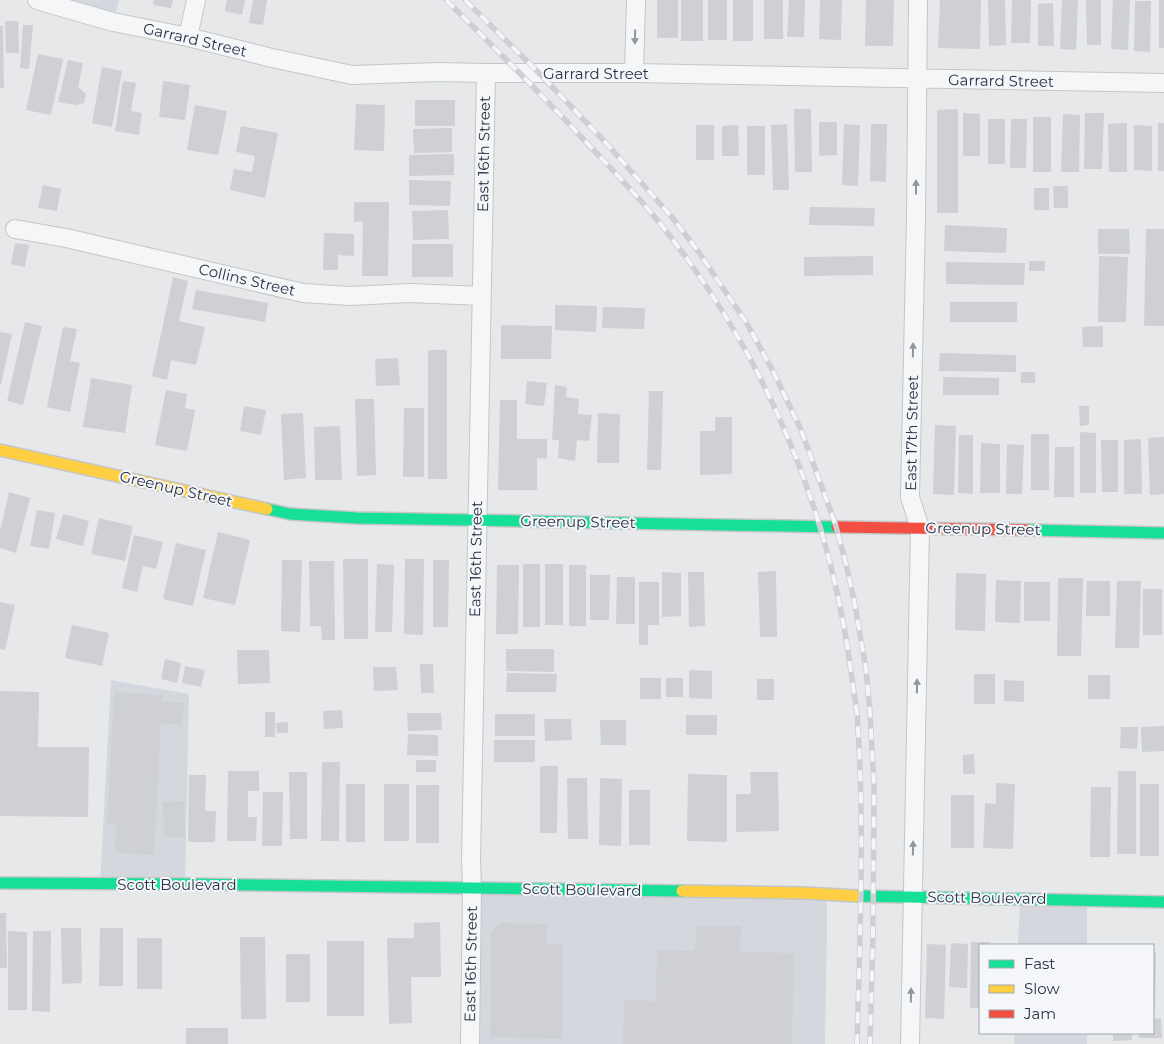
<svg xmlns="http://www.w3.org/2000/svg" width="1164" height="1044" font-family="Montserrat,sans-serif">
<rect width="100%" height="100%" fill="#e6e8ea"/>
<path fill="#d4d7dd" d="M37 0H119L113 22Z
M111 680 189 694 185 884H100Z
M472 888 827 893V927L825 1044H470Z
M1020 899 1087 900V945H1018Z
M1015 1033H1087V1044H1014Z"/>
<path fill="#ced0d3" d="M154 0H173L171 8 153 5Z
M227 0H245L242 15 225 11Z
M253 0H267L263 25 249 23Z
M657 0H678V38H657Z
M681 0H703V41H681Z
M708 0H727V40H708Z
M733 0H753V41H733Z
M764 0H783V39H764Z
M789 0H805L804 37H787Z
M820 0H842L841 40 819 39Z
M866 0H894L893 46H865Z
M940 0H981L980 49 938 48Z
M988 0H1005L1006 45 989 46Z
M1012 0H1031L1030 43H1011Z
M1062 0H1078L1076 50 1060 49Z
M1086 0H1101V45H1087Z
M1113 0H1130L1128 50 1111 49Z
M1159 0H1164V48H1159Z
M1135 1H1151L1150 52 1134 51Z
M1053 3 1054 46H1038V4Z
M5 21H18L19 53H6Z
M23 25H33L29 69 20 68Z
M0 26H3L4 88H0Z
M38 54 63 59 51 115 26 110Z
M68 60 83 63 78 87 86 94 84 103 76 105 58 102Z
M102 67 122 71 112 127 92 123Z
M123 81 136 83 131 111 142 113 139 135 115 131Z
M163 81 190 85 185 120 159 117Z
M415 100H455V126H415Z
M356 104 385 105 384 151 354 150Z
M195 105 227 111 218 155 187 150Z
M794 109H811L812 172H795Z
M958 109V213H937V110Z
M963 113 980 114V156H963Z
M1085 113H1104L1102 169H1084Z
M1063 114 1080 115 1079 172H1061Z
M1033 117H1051V172H1033Z
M988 119H1005V164H988Z
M1011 119H1027L1026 168H1010Z
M819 122H837V155L819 156Z
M1127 123V172H1109L1108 124Z
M1158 123H1164V171H1158Z
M787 124 789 190H773L771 125Z
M844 124 860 125 858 186 842 185Z
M871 124H887L886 182 870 181Z
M696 125H714V160H696Z
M738 125 739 156H722V126Z
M1134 125 1152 126V171L1134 170Z
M241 126 278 133 265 198 230 190 234 169 252 172 255 156 236 152Z
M747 126H765V175H747Z
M452 128V152L414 153 413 129Z
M454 154V175L409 176V155Z
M409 180 451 181 450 206 409 205Z
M43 185 61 189 57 211 38 208Z
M1053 186H1068V208H1054Z
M1034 188H1049V210H1034Z
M354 202H389L388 276H362L363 221 354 222Z
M810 207 875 208 874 226 809 225Z
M448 210 449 239 413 240 412 211Z
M945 225 1007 228 1006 253 944 251Z
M1098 229H1129L1130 254H1098Z
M1146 229H1164V326H1144Z
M324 233 354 234V256L338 255V270H323Z
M15 243 29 245 25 267 11 264Z
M412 244H453V277H412Z
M873 256V275L804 276V257Z
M1099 256 1128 257 1126 322H1098Z
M1029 261H1045V271H1029Z
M946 262 1025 263 1024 285 946 284Z
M173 277 188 281 179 321 205 327 196 365 171 360 167 380 152 376Z
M196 290 268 303 265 322 192 309Z
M950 302H1017V322H950Z
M555 305 597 306 596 332 555 330Z
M603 307 645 308 644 329 602 328Z
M25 322 42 326 23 405 7 401Z
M501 325 552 326 551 359H501Z
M1103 326V347H1083L1082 327Z
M63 327 77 329 70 361 80 363 70 412 47 407Z
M0 332 12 334 1 385H0Z
M428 350H447V479H428Z
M940 353 1016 355V372L939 371Z
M398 358 400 385 376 386 375 359Z
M1021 372H1035V383H1021Z
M943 377 999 378V395H943Z
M91 378 132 385 125 433 83 427Z
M527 381 547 383 544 406 525 404Z
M555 385 567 387 566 397 579 399 578 414 592 415 589 441 577 440 575 461 558 458 559 440H552Z
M166 390 187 394 185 408 195 410 187 451 155 445Z
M649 391H663L661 470H647Z
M355 399H374L376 475 357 476Z
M500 400H517V439H547V459L537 458V490H498Z
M244 406 266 410 261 435 240 431Z
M1079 406H1089V425L1080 426Z
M404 408H424V477H403Z
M303 413 306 478 284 480 281 414Z
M598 413 620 414 619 463H597Z
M715 417H732V474L700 475V431H715Z
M935 425 956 426 954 495 933 494Z
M340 426 342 480H315L314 427Z
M1080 432 1096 433V493H1080Z
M1031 434H1049V490H1031Z
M959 435H973V494L958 493Z
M1164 437V494L1150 495 1148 438Z
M1141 439 1142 494H1124V440Z
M1101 440H1118V492H1102Z
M981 443 1000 444V493H980Z
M1007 444 1024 445 1022 494H1006Z
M1055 447H1074V497H1054Z
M9 492 30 498 16 553 0 548V531Z
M37 510 55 513 49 549 30 546Z
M63 514 89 521 83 546 56 539Z
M99 518 133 526 125 561 91 554Z
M218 532 250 540 235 605 203 598Z
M134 535 163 542 156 569 143 566 137 592 122 588Z
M176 543 206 550 193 606 163 599Z
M343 559H368V639H344Z
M405 559H424L423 635 404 634Z
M282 560H302L300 632 281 631Z
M433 560H449L448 627H433Z
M309 561H334L335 640H322L321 626H310Z
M377 564 394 565 392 632H375Z
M523 564H540V627H523Z
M545 564H563V625H545Z
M497 565H519L518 634H496Z
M569 565H586V626H569Z
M776 571 777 637H760L758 572Z
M662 572 681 573V616L662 617Z
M688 572H704L705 626 689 627Z
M956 573 986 574 985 631 955 630Z
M590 575H610L609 620H590Z
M617 577H635V624H616Z
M1058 578H1083L1081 656H1057Z
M996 580 1021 581 1020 623 995 622Z
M1087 581H1110V616H1086Z
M1117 581H1141L1139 648H1115Z
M639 582H659V625H648V645H639Z
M1024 582H1050V621H1024Z
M1143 589H1162V635H1143Z
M0 602 15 605 5 650 0 649Z
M72 625 109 633 102 666 65 658Z
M506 649H554V672L506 671Z
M237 650H269L270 683 238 684Z
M165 659 181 663 177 683 161 679Z
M420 664H433L434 693H421Z
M185 666 205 670 201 687 182 683Z
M373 667H396L398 690 374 691Z
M689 670 712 671V699L689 698Z
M507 673 557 674 556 692H506Z
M974 674H995V704H974Z
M1088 675H1110V699H1088Z
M640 678H661V699H640Z
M666 678H683V697H666Z
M757 679H774V700H757Z
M1004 680 1024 681V702L1004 701Z
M0 691 39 692 38 747H89L88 817 0 816Z
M114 692 163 695 162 701 184 703 182 725 161 723 154 855 115 853 116 823H107Z
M342 710 343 728 324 729 323 711Z
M265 712H275V737H265Z
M407 713H441L442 730 408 731Z
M495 714H535V736H495Z
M686 715H717V735H686Z
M544 719H571L572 740 545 741Z
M600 720H626V745H601Z
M288 722V733H277L276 723Z
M1164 726V751L1142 752 1141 727Z
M1121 727H1138L1137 749 1120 748Z
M408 734 438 735V756L407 755Z
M494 740H535V762H494Z
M974 754 975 774H963V755Z
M416 760H436V772H416Z
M322 762H340L339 841H321Z
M540 766H558L557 833H540Z
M228 771H259V791H248V817H257L256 841H227Z
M1118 771H1136V854H1117Z
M289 772H307V839H290Z
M750 772H778L779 831 736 832V794H751Z
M688 774 727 775V842L687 841Z
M189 775H206L205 811H216L215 842H188Z
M567 778H587L588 839H568Z
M600 778 622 779 621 846 599 845Z
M996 783 1015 784 1013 849 983 848 985 803 996 804Z
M346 784H365V842H346Z
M384 784H409V841H384Z
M1140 784H1159V856H1140Z
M416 785H439V843H416Z
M1091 787H1111L1110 857H1090Z
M629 790H650V845H629Z
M263 792H283L282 846H262Z
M951 795H974V848H951Z
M184 801 185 837H164L163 802Z
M0 913H6L7 968H0Z
M440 922 441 977H411L412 1023 389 1024 387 938H414V923Z
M500 923 548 924 546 943 563 944 562 1039 490 1037 491 932Z
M696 926H741L740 952 794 953 792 1044H623L624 1000 656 1001 657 950 695 951Z
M61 928H81L82 983 62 984Z
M100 928H123V986H99Z
M8 931 27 932V1010H8Z
M33 931H51L50 1012 32 1011Z
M240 937H265L266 1019H241Z
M137 938H162V989H137Z
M327 941H364V1016H327Z
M971 942H989V945H980V1008H970Z
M951 943 968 944 967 988 949 987Z
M927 944 946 945 944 1019 925 1018Z
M1153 952 1156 953 1155 1011H1153Z
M286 954H310V1002H286Z
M1161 1018 1162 1038H1139V1033H1153V1019Z
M186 1028H228V1044H186Z
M1113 1033H1132V1040L1113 1041Z"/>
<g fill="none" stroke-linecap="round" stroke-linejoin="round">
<g stroke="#c4c6c8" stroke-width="20">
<path id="street" d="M37 0 113 22 188 37 272 58 352 75 437 72 486 73H634L1164 83
M188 37 196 0
M634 73 636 0
M15 229 66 238 303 293 350 296 410 293 482 296
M470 1044 472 888 471 860 486 73
M910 1044 920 528 910 497 916 218 918 0"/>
</g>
<g stroke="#c4c6c8" stroke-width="14">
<path id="fast" d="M267 509 290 514 357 518 837 527
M1027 530 1164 533
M0 883 185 884 682 891
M857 896 1164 902"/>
</g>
<g stroke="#c4c6c8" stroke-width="14">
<path id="slow" d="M0 450 267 509
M682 891 805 893 857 896"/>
</g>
<g stroke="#c4c6c8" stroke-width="14">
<path id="jam" d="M837 527 1027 530"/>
</g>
<use href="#street" stroke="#f5f6f7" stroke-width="18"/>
<use href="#fast" stroke="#16e098" stroke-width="11"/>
<use href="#slow" stroke="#ffcf43" stroke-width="11"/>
<use href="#jam" stroke="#f24e42" stroke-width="11"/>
<g stroke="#cecfd2" stroke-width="5.5">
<path id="rail" d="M446 0C494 47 541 94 587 143 614 172 642 200 666 231 767 359 830 511 851 672 853 686 855 700 857 713 865 823 860 934 857 1044
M465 0 537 71 606 143 671 216 698 251 746 322 773 371 801 430 835 523 846 564 854 600 866 669 870 713 874 786 873 933 870 1044"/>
</g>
<use href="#rail" stroke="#f4f6f9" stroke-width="4" stroke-dasharray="11" stroke-linecap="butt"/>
</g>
<defs><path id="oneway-solid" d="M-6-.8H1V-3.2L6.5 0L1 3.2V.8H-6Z" transform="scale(1.25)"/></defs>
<g fill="#90959e">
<use href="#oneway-solid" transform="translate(635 37) rotate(91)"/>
<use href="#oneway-solid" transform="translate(916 187) rotate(-90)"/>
<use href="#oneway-solid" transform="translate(913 350) rotate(-89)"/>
<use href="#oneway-solid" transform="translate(917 686) rotate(-89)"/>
<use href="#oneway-solid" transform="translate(913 848) rotate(-89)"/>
<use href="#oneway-solid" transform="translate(911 995) rotate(-89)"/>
</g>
<g text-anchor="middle" stroke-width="4" stroke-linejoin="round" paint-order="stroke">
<g font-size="15" fill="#2b3445" stroke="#f4f6f9">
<text transform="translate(195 40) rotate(13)" y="5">Garrard Street</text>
<text x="596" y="79">Garrard Street</text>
<text transform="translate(1001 81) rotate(1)" y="5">Garrard Street</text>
<text transform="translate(484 154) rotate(-89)" y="5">East 16th Street</text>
<text transform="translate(247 280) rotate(13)" y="5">Collins Street</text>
<text transform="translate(912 433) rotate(-89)" y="5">East 17th Street</text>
<text transform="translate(176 489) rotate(13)" y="5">Greenup Street</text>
<text transform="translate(578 522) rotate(1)" y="5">Greenup Street</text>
<text transform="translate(983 529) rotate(1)" y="5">Greenup Street</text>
<text transform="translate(476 559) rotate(-89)" y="5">East 16th Street</text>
<text x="177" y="890">Scott Boulevard</text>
<text transform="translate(582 890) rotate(1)" y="5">Scott Boulevard</text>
<text transform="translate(987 898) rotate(1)" y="5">Scott Boulevard</text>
<text transform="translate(471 964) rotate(-89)" y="5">East 16th Street</text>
</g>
</g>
<rect x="979" y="944" width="175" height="90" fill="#f4f6f9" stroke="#a4a8b1"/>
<rect x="989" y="960" width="25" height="8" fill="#16e098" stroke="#a4a8b1"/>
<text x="1024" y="969" font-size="15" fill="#2b3445">Fast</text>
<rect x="989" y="985" width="25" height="8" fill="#ffcf43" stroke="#a4a8b1"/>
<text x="1024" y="994" font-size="15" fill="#2b3445">Slow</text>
<rect x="989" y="1010" width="25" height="8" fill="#f24e42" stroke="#a4a8b1"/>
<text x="1024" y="1019" font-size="15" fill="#2b3445">Jam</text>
</svg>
